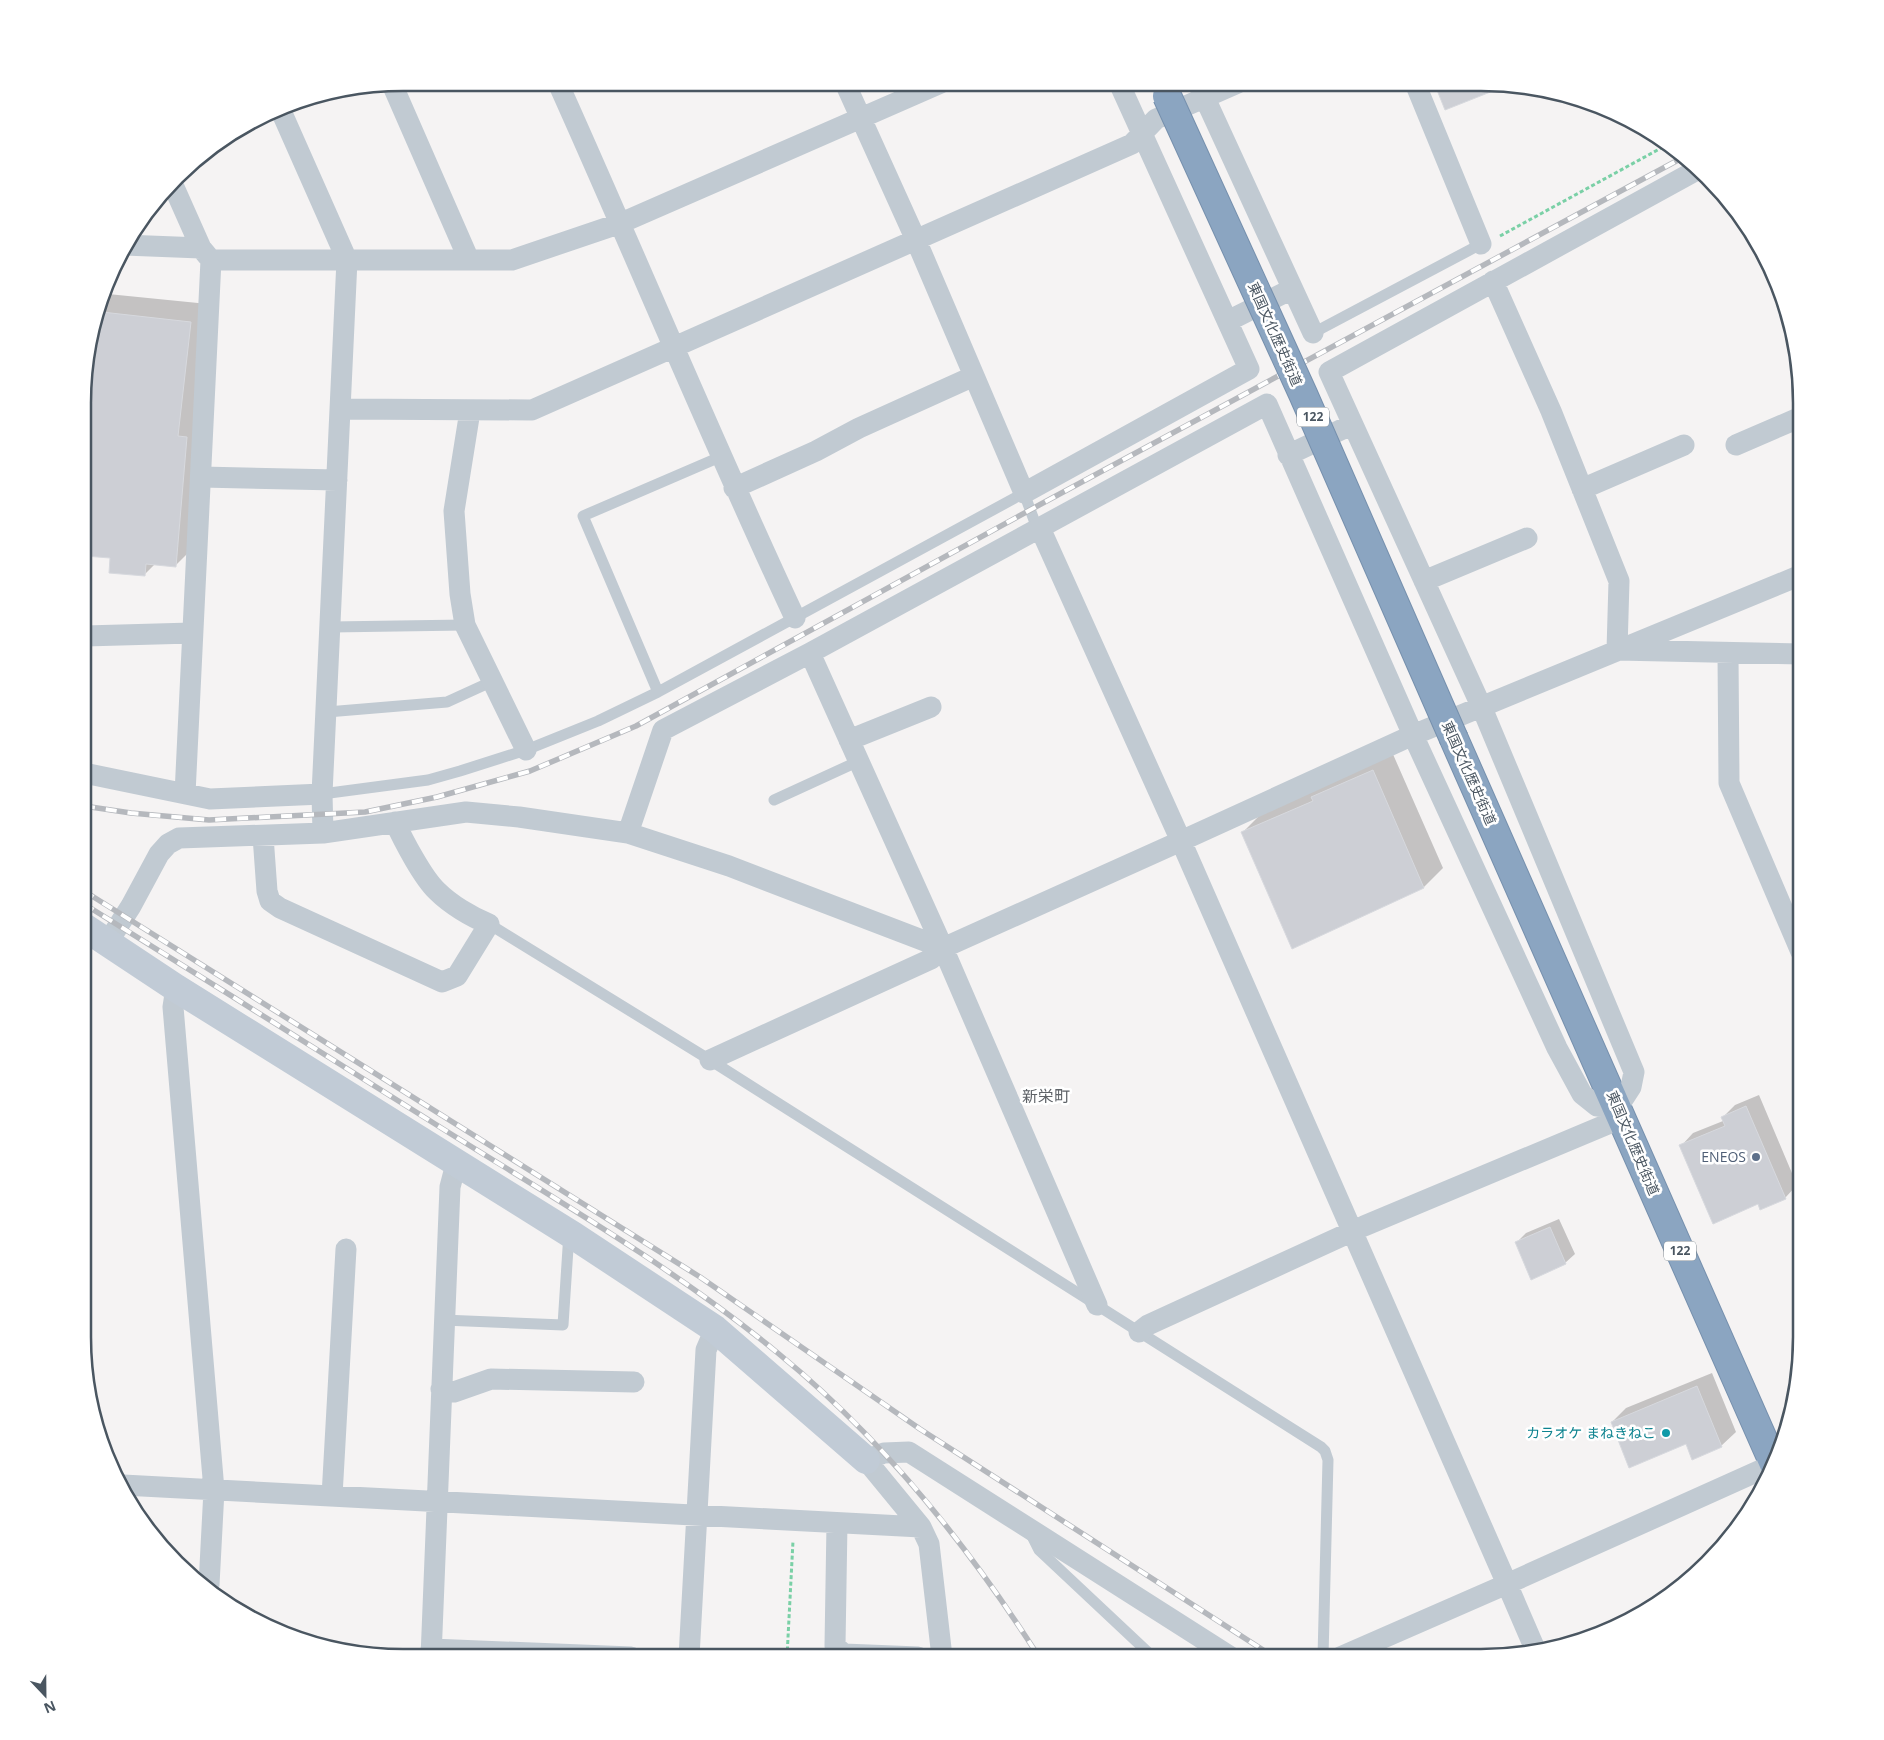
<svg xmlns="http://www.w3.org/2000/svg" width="1884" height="1740" font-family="'Open Sans','Noto Sans JP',sans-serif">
<rect width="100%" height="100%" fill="#f5f3f3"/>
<path fill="#0003" d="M1445 83H1502L1506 84 1446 109 1438 90Z
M108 294 208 304 193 548 175 566 155 564 144 575 111 557 85 555V361Z
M1392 752 1443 868 1424 887 1293 947 1243 832 1262 813Z
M1759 1095 1797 1185 1785 1198 1758 1202 1681 1146 1693 1133 1723 1121 1722 1118 1735 1105Z
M1559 1219 1575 1254 1565 1263 1516 1243 1526 1233Z
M1712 1373 1736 1432 1721 1446 1687 1443 1612 1422 1626 1408Z"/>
<path fill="#cdcfd5" stroke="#d7d9de" d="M1453 83H1502L1508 85 1445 110 1437 90Z
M102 312 191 322 178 436 187 437 176 567 146 564 145 576 109 573 110 558 85 556V432L90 433 85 405V361Z
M1373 770 1424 888 1292 949 1241 832 1313 801 1311 797Z
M1746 1106 1786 1199 1760 1210 1758 1204 1713 1224 1679 1145 1725 1126 1721 1117Z
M1550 1227 1566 1264 1531 1280 1515 1242Z
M1697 1386 1722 1447 1692 1460 1686 1444 1629 1468 1611 1422Z"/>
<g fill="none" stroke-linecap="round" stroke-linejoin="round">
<g stroke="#7690ad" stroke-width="30">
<path id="highway" d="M1454 739 1774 1464"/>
</g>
<path stroke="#7ad0a6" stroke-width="3" stroke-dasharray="4 2.5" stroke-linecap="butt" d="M1500 236 1663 147
M787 1657 793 1541"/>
<path stroke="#c1cad2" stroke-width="11" d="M1313 333 1481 244
M331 627 465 625
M658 692 583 516 720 457
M327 712 447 702 493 681
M322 794 428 780 460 771 526 750 598 721 658 692 1024 493 1034 520 1040 528
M774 800 859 761
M489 924 710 1060 1321 1447 1325 1451 1328 1460 1323 1657
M443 1320 563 1325 569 1233
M1030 1532 1039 1550 1153 1657"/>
<path stroke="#c1cad2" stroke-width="21" d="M558 83C638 261 712 441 795 618
M845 83 916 240 1024 493 1249 369 1119 83
M1198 83 1313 333
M1415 83 1481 244
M392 84 469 260
M281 111 347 260 322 794 323 833
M173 185 201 248 211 260H512L621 223 941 83
M124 245 201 248
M1493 281 1551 411 1619 581 1617 650 1801 654
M1228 321 1292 289
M341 409 532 410 1132 144 1156 119 1238 83
M470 411 454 511 460 594 465 625 526 750
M1736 445 1801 417
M1288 455 1351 425
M201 477 337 480
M734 488 816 451 859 428 974 376
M1582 489 1684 445
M1424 581 1527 538
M85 636 192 633
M810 653 943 948 1097 1305
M1728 654 1729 783 1801 952
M849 740 931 707
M84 773 210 799 322 794
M185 794 211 260
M628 833 663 730 810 653 1267 404 1413 735 1557 1048 1582 1094 1597 1106 1618 1107 1631 1087 1634 1072 1482 708 1329 372 1695 171
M263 836 267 891 270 901 280 908 442 982 457 976 489 924C471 917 450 904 437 891 423 878 403 840 395 822
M108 942 131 906 159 854 168 844 179 838 323 833 466 812 519 817 628 833 729 866 943 948 1181 841 1040 528
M176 988 173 1007 214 1490 209 1585
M710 1060 931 959 943 948
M1139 1332 1148 1325 1364 1226 1622 1118
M441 1389 454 1392 491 1379 634 1382
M1774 1464 1507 1584 1181 841 1413 735 1801 575
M123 1485 921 1527 929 1544 942 1657
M332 1496 346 1249
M837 1523 835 1646 844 1654 918 1657
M921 1527 866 1460 884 1453 909 1452 1231 1657
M431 1649 631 1657
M431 1657 450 1187 456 1164
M689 1657 706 1350 715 1329
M1340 1657 1507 1584 1535 1649"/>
<path stroke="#c1cbd6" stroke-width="28" d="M84 927 176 988 574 1236 715 1329 866 1460"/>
<use href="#highway" stroke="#8ba5c1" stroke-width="28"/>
<g stroke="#b5b8bd" stroke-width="5.5">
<path id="rail" d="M84 806 131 813 209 820 365 812 437 797 530 771 636 726 1030 510 1680 159
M84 891 700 1277 920 1429 1274 1657
M84 904C207 980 328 1057 451 1134 562 1203 677 1270 779 1354 883 1439 967 1544 1039 1657"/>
</g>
<use href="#rail" stroke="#fff" stroke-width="4" stroke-dasharray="11" stroke-linecap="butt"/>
<g stroke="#7690ad" stroke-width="30" stroke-linecap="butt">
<path id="highway-bridge" d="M1167 96 1303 394 1454 739"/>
</g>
<use href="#highway-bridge" stroke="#8ba5c1" stroke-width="28"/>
</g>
<circle fill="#5c6f8a" stroke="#fff" stroke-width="2" cx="1756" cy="1157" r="5"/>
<circle fill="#0f9aa8" stroke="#fff" stroke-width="2" cx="1666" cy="1433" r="5"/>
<g text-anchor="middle" stroke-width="5" stroke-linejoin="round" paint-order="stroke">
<g fill="#fff" stroke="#808990" stroke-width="1">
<rect x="1297" y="407.5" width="32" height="19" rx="4"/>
<rect x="1664" y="1241.5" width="32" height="19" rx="4"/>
</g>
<g font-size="12" font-weight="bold" fill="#4a5661">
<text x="1313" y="421">122</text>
<text x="1680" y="1255">122</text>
</g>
<g font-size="14" fill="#4a5661" stroke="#fff">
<text transform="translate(1275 334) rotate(66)" y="5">東国文化歴史街道</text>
<text transform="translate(1469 773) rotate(66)" y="5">東国文化歴史街道</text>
<text transform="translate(1633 1143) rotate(67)" y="5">東国文化歴史街道</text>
</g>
<g font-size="14" fill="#4e5e75" stroke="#fff" text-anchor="end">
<text x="1746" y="1162">ENEOS</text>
</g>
<g font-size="14" fill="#0d838f" stroke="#fff" text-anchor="end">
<text x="1656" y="1438">カラオケ まねきねこ</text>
</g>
<g font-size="16" fill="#5f6368" stroke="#fff">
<text x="1046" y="1102">新栄町</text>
</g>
</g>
<path d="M0 0H1884V1740H0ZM403 91H1481A312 312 0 0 1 1793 403V1337A312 312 0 0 1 1481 1649H403A312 312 0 0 1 91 1337V403A312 312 0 0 1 403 91Z" fill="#fff" fill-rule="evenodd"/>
<path fill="none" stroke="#4a5661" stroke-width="2.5" d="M403 91H1481A312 312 0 0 1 1793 403V1337A312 312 0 0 1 1481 1649H403A312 312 0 0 1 91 1337V403A312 312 0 0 1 403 91Z"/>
<g transform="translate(45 1695) rotate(158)" stroke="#ffffff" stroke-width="4" paint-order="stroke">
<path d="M0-4L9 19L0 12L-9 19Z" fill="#4a5661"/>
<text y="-8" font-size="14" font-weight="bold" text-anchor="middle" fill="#4a5661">N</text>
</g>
</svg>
